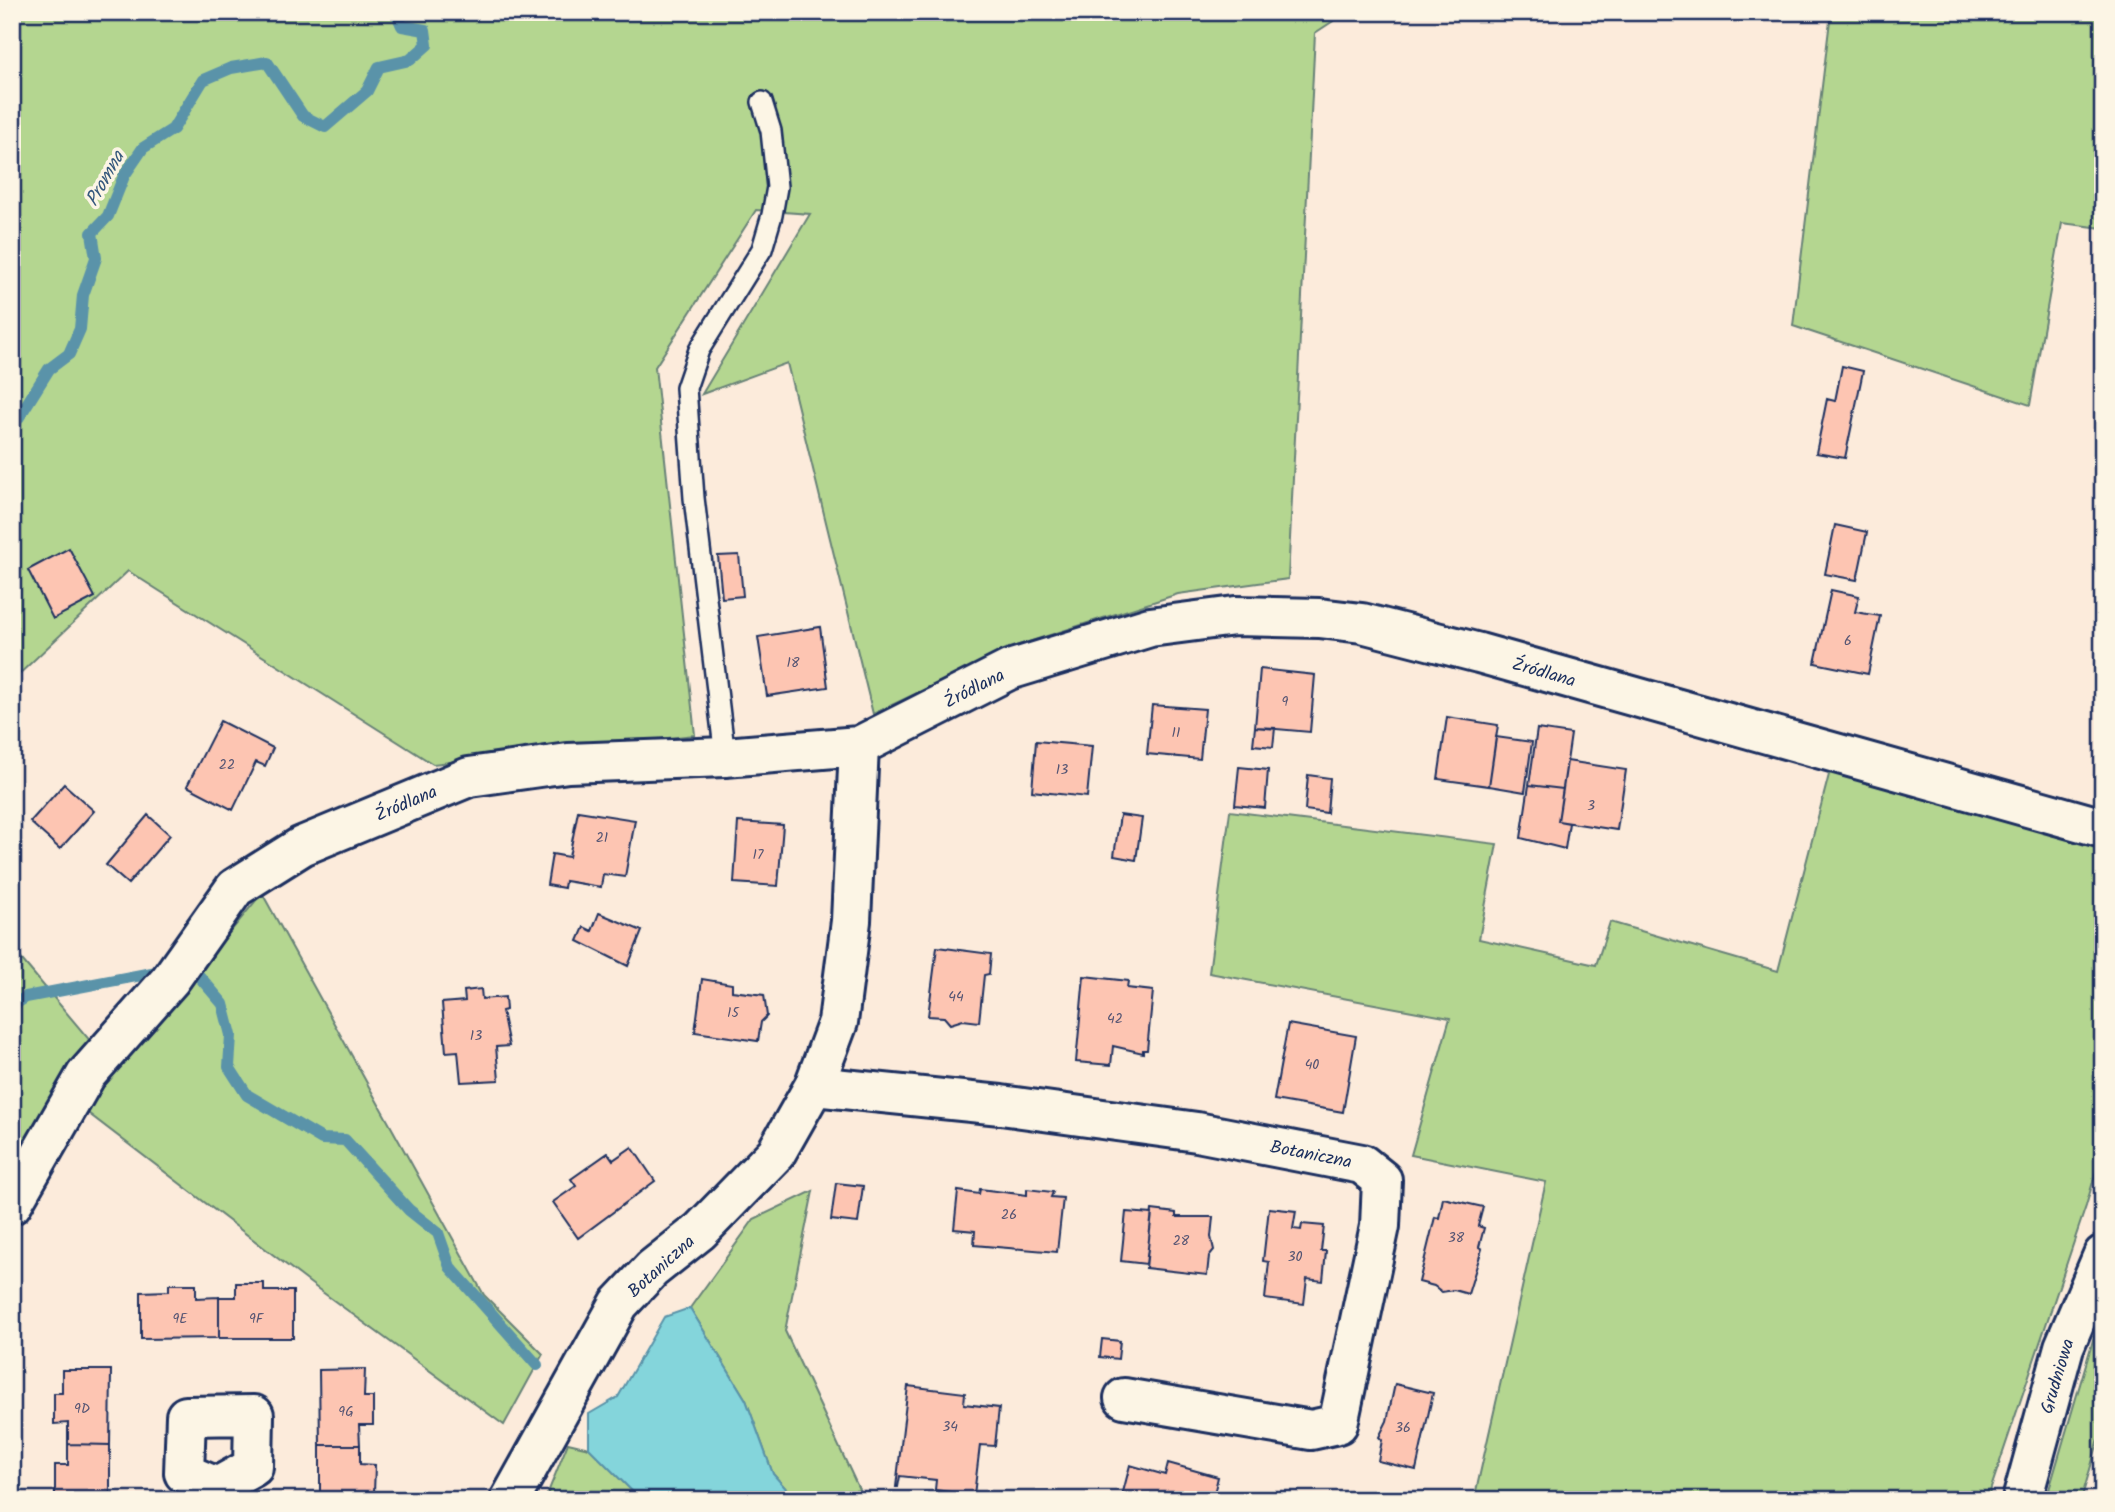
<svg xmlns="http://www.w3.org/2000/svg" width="2115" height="1512" font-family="Kalam,sans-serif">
<rect width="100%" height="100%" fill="#fcebdb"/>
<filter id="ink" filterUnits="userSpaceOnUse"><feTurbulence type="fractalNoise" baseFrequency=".0143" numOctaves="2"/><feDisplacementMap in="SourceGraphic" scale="14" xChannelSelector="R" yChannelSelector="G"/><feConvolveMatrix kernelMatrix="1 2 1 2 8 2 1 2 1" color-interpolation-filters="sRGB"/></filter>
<g filter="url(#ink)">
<path fill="#b4d690" stroke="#688277" stroke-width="2" d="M12 12H1347L1315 33 1288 579 1178 594 1016 646 873 714 787 363 702 394 810 214 756 210 655 367 695 735 433 764 128 571 12 681Z
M1831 12H2103V228L2062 223 2030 405 1793 326Z
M1831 767 2103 840V1147L2086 1206 1987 1500H1474L1546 1182 1411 1155 1450 1018 1209 973 1230 811 1497 844 1479 939 1596 965 1610 922 1778 971Z
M262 893 484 1295 543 1354 504 1425 314 1286 84 1110Z
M12 948 92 1043 12 1161Z
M813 1191 785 1331 864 1500H796L773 1474 746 1400 690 1308 754 1219Z
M2103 1306V1425L2081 1500H2046Z
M568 1443 589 1448 641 1500H545Z"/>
<path fill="#84d5db" stroke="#5a93a9" stroke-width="2" d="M690 1308 746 1400 773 1474 796 1500H641L589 1448V1414L618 1397 664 1317Z"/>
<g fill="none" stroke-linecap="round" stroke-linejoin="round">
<path stroke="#5a93a9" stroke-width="12" d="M12 428 49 369 69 354 80 329 83 295 96 258 92 233 108 216 124 176 143 148 173 129 203 80 231 68 267 62 303 116 325 127 367 91 379 67 410 60 427 45 425 30 402 26 396 12
M199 976 223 1004 231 1035 229 1067 247 1095 322 1139 345 1140 409 1210 438 1233 450 1267 537 1365
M12 1006 26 997 157 972"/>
</g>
<path fill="#fdc5b2" stroke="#1b2f5e" stroke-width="2" d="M1842 366 1863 371 1845 458 1816 453 1827 399 1835 401Z
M1835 525 1867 532 1857 580 1825 574Z
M69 548 95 597 53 619 28 570Z
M739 555 743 596 722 598 718 556Z
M1831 590 1859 596 1855 612 1880 616 1868 674 1815 663Z
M820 627 828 687 767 696 758 637Z
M1260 669 1315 675 1310 732 1255 727Z
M1152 705 1205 709 1200 759 1147 754Z
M1447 717 1498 725 1489 786 1438 779Z
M220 721 273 748 265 766 256 762 233 810 187 786Z
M1255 727 1275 728 1273 747 1253 745Z
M1537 729 1571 734 1563 789 1529 785Z
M1496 737 1532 742 1525 792 1489 786Z
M1036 741 1092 746 1087 797 1032 791Z
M1567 761 1626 770 1617 830 1558 821Z
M1239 767 1268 770 1265 808 1235 805Z
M1308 775 1330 778 1327 813 1305 810Z
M64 784 94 811 60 849 30 822Z
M1529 785 1563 789 1558 821 1569 823 1565 849 1521 838Z
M578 811 635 820 625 877 603 874 601 887 565 881 564 888 547 885 552 854 569 857Z
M148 815 170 835 128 884 106 865Z
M1120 815 1142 818 1136 860 1114 856Z
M738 822 783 825 778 886 734 883Z
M599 913 642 931 628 966 578 941 584 927 592 931Z
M937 947 991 954 989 974 984 975 979 1022 963 1020 950 1024 944 1017 928 1016Z
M1084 976 1128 981 1127 988 1153 991 1147 1050H1143V1053L1113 1046 1111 1065 1076 1062Z
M702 979 732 984V991L764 995 767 1016 761 1022 758 1041 695 1032Z
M481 989 482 999 505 997 506 1010 502 1011 509 1046 496 1047 499 1080 461 1082 458 1051 446 1052 442 1003 465 1001 464 991Z
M1288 1024 1356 1036 1343 1112 1274 1100Z
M632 1147 655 1181 578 1238 553 1202 576 1186 571 1179 608 1153 613 1160Z
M836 1183 863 1186 858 1223 831 1220Z
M980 1189 1027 1195V1189L1053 1192 1051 1197 1063 1198 1057 1252 974 1245 975 1231 954 1229 958 1191 979 1194Z
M1443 1198 1483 1207 1478 1226 1484 1228 1479 1247 1482 1249 1468 1294 1454 1290 1442 1292 1434 1286 1419 1282 1435 1217 1439 1218Z
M1269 1208 1296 1211 1293 1229 1301 1230 1302 1224 1324 1226 1321 1251H1326L1323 1281 1307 1279 1304 1304 1265 1299 1269 1262 1263 1261Z
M1152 1210 1176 1213V1217H1213L1211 1237 1214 1250 1209 1256 1207 1275 1146 1268Z
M1126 1212 1152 1214 1146 1264 1121 1261Z
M236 1283H264V1291H293V1338H219V1297H236Z
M169 1284H196V1298L219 1297V1338L141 1339V1292L169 1291Z
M1102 1339 1120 1341 1118 1359 1100 1357Z
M365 1369 364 1397H373V1425H359L360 1445H320L319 1370Z
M62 1370H111L110 1445 68 1444V1423L54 1424V1393H62Z
M1395 1384 1433 1393 1416 1470 1378 1461 1382 1440 1379 1437 1387 1421Z
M908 1386 965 1393 964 1404 999 1408 995 1446 980 1445 974 1495 935 1490 936 1480 900 1476 898 1487H896Z
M68 1444 110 1445V1500H63V1496L55 1495V1465H68Z
M320 1445H360V1464L375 1465 374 1493 365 1494 366 1500H320Z
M1168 1463 1218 1477 1214 1494 1220 1496 1219 1500H1121L1130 1465 1165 1475Z"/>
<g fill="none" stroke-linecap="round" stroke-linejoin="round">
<g stroke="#1b2f5e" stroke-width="24">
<path id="service" d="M725 757 694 498 686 388 699 350 762 249 772 215 777 187 771 131 762 102"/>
</g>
<g stroke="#1b2f5e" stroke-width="44">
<path id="minor" d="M814 1086 1001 1105 1197 1132 1362 1164 1382 1180 1380 1226 1338 1424 1311 1430 1124 1398
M12 1204 86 1075 170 980 235 888 302 846 469 777 568 763 725 757 859 746 1009 670 1150 627 1235 616 1319 618 1362 623 1479 653 2103 828
M254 1415 253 1467 217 1487 184 1473 186 1416Z
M510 1500 619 1304 652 1269 700 1231 776 1153 814 1086 838 1022 851 921 859 746"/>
</g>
<g stroke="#1b2f5e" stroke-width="44">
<path id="tertiary" d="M2022 1500 2064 1347 2103 1255"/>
</g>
<use href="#service" stroke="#fcf5e5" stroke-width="19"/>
<use href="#minor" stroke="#fcf5e5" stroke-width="38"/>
<use href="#tertiary" stroke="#fcf5e5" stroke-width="38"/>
</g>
</g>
<g text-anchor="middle" stroke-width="7" stroke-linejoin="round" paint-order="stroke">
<g font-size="14" fill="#545473">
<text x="1848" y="645">6</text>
<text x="793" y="667">18</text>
<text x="1285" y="706">9</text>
<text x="1176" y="737">11</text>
<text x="227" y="769">22</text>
<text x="1062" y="774">13</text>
<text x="1591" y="810">3</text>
<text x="602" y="842">21</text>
<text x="758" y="859">17</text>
<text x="956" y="1001">44</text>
<text x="733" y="1017">15</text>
<text x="1115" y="1023">42</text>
<text x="476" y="1040">13</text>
<text x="1312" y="1069">40</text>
<text x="1009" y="1219">26</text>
<text x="1456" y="1242">38</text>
<text x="1181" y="1245">28</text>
<text x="1295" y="1261">30</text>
<text x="180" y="1323">9E</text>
<text x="256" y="1323">9F</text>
<text x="82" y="1413">9D</text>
<text x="346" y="1416">9G</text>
<text x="950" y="1431">34</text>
<text x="1403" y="1432">36</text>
</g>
<g font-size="18" fill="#1b2f5e" stroke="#fcf5e5">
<text transform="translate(1544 672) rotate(16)" y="6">Źródlana</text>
<text transform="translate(974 688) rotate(-27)" y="6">Źródlana</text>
<text transform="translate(406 803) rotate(-23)" y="6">Źródlana</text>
<text transform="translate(1311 1154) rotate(11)" y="6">Botaniczna</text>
<text transform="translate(661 1266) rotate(-42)" y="6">Botaniczna</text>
<text transform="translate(2057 1376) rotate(-73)" y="6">Grudniowa</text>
</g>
<g font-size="19" font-style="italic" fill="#35587d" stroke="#fcf5e5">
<text transform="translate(104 178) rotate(-61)" y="7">Promna</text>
</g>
</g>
<rect width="2115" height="1512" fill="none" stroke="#fcf5e5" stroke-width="42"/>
<rect x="21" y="21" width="2073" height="1470" fill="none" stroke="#1b2f5e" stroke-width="2.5" filter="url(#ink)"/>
</svg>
